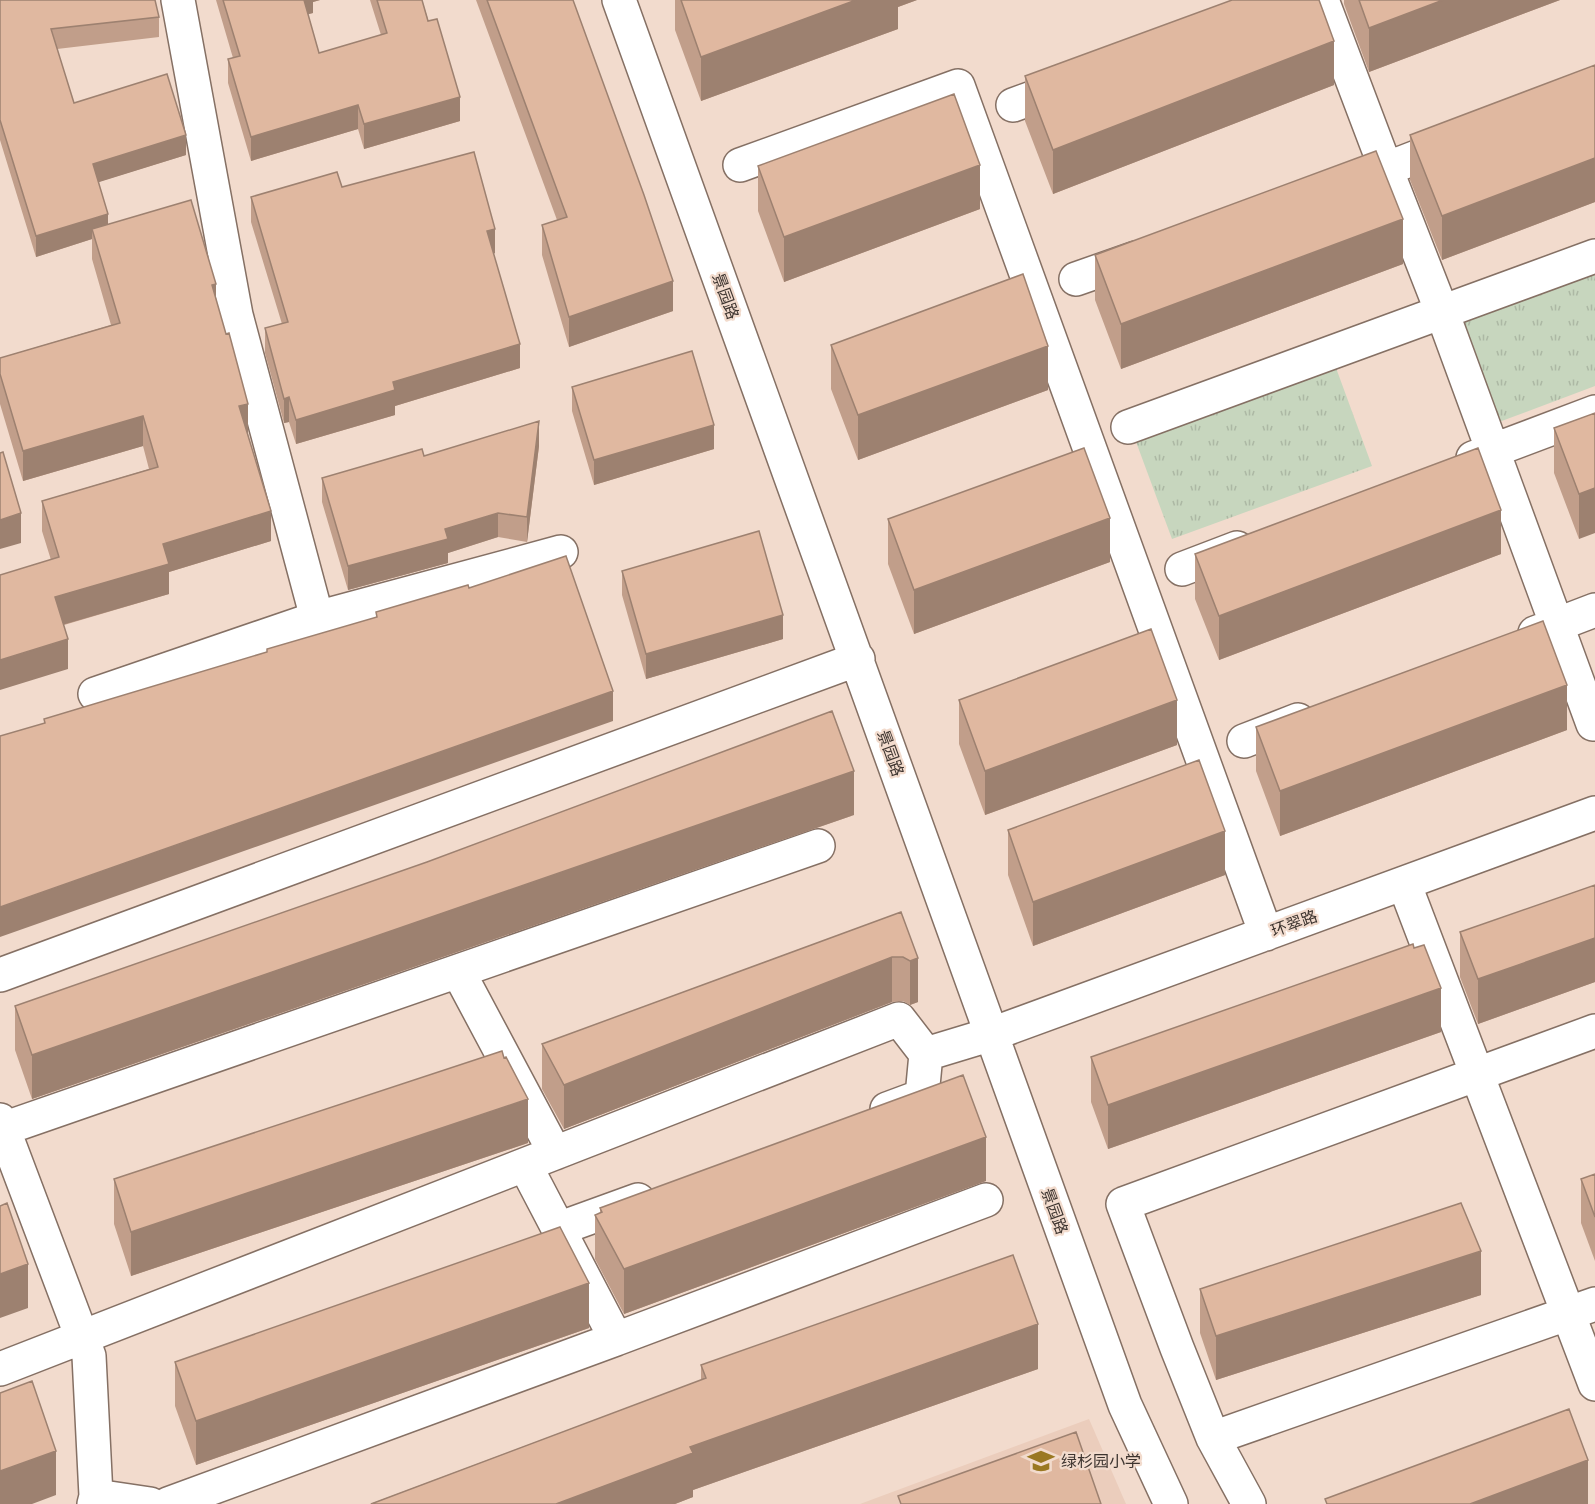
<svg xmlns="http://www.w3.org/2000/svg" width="1595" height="1504" font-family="'Fira Sans Condensed','Noto Sans SC',sans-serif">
<defs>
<pattern id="park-tufts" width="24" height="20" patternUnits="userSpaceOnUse" patternTransform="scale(1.5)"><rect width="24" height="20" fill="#c7d6be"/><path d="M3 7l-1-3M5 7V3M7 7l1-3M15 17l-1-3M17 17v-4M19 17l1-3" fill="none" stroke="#acb8a4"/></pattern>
</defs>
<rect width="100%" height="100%" fill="#f2dbcd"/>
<path fill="#ebcdbc" d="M1089 1419 1126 1504H860Z"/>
<path fill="url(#park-tufts)" d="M1595 262V386L1499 422 1459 313Z
M1332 357 1372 466 1172 539 1132 431Z"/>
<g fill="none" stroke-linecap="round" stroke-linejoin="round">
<g stroke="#857064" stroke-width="36">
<path id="minor" d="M178 0 236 315 317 618
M619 0 1125 1405 1171 1504
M1322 0 1386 169 1453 143
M1013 105 1068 85
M740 165 958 86 1266 934
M1076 279 1136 258
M1128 427 1442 312 1386 169 1340 185
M1473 458 1595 412
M1182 569 1237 548
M1535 633 1595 610
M95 694 317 618 561 552
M1593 724 1442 312 1595 256
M1244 741 1298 720
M1404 883 1595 1384
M458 971 555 1153
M0 975 858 659
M887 1109 922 1096 926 1054
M0 1120 89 1356 96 1496 94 1504
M0 1130 818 846
M558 1229 638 1200
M616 1339 986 1200
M0 1369 899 1019 926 1054 992 1034 1595 813
M1213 1438 1595 1304
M96 1496 150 1504
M168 1504 616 1339 525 1165
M1249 1504 1213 1438 1177 1348 1123 1204 1595 1031"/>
</g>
<use href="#minor" stroke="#fff" stroke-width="33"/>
</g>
<path fill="#c19e8a" d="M0 0 159 17V37L57 49 74 103 186 155 98 182 108 225 216 299 248 434 271 541 169 572V594L64 625 68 669 51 560 42 531V501L149 469 143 446 23 481 0 404V358L111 325 92 259V239L36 257 0 140Z
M216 0H320L313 2V13L308 14 319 53 381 35 370 0H422L460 121 364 149 358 129 251 161 228 83V59L233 58Z
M476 0H573L673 311 569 347 542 255V225L557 220Z
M675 0H917L898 7V29L701 101 675 30Z
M1344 0H1560L1369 72 1344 4Z
M1595 65V202L1442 260 1410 180V135Z
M1025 76 1334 85 1053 194 1025 121Z
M758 166 980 209 784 282 758 211Z
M342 187 495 253 493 254 520 368 395 406V415L296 444 289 422 284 423 265 353V328L282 324 251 222V197Z
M1095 255 1403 264 1121 369 1095 300Z
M831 345 1048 390 858 460 831 389Z
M572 387 714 449 594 485 572 411Z
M1595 413 1579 539 1554 473V428Z
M539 446 527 542 498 537 448 553V563L348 590 322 502V478L424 456Z
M888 519 1110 562 914 634 888 564Z
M1195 554H1501L1219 660 1195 599Z
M622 571 783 639 646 679 622 595Z
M959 700 1177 745 985 815 959 744Z
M1256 727 1567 730 1280 836 1256 771Z
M854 815 32 1099 15 1050V1006Z
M1008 830 1225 875 1033 946 1008 875Z
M1595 885V982L1478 1024 1460 977V932Z
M901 912 918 1002 910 1005 903 1001 892 1002 564 1129 542 1089V1044Z
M1414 948 1441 1032 1108 1149 1091 1102V1057Z
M528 1143 131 1276 114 1224V1179Z
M1595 1174V1261L1581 1223V1179Z
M986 1181 624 1314 595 1259V1215L600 1213V1208Z
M1200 1289 1481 1295 1216 1380 1200 1333Z
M589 1328 196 1465 175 1406V1362Z
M701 1365 1038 1369 693 1490V1497L675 1504H370L701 1380Z"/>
<path fill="#9d8170" d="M301 0H320L313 2V13L301 16Z
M856 0H917L898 7V29L701 101V57Z
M1443 0H1560L1369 72V28Z
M1334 41V85L1053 194V150Z
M460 97V121L364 149V124Z
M358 105V129L251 161V137Z
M186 135V155L93 184V164Z
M1595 158V202L1442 260V216Z
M980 165V209L784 282V237Z
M108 214V234L92 229V239L36 257V236Z
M1403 219V264L1121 369V324Z
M495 229V253L487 256V231Z
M673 281V311L569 347V317Z
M216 284V314L212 285Z
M520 344V368L395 406V415L296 444V420L393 382Z
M1048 346V390L858 460V415Z
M289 397V422L284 423V399Z
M248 404V434L239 436V406Z
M143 416V446L23 481V451Z
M539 421V446L527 542V517Z
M714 425V449L594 485V460Z
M1595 488V533L1579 539V494Z
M1501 510V554L1219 660V616Z
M271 511V541L169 572V594L55 627V597L163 544Z
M21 513V543L0 549V520Z
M498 513V537L448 553V563L348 590V566L445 529Z
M1110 518V562L914 634V590Z
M783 615V639L646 679V654Z
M68 639V669L0 690V660Z
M1567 685V730L1280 836V791Z
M613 691V721L0 937V907Z
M1177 700V745L985 815V771Z
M854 771V815L32 1099V1055Z
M1225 831V875L1033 946V902Z
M1595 938V982L1478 1024V979Z
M892 957V1002L564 1129V1085Z
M918 958V1002L910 1005V961Z
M1441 988V1032L1108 1149V1105Z
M528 1099V1143L131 1276V1232Z
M986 1137V1181L624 1314V1269Z
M1481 1251V1295L1216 1380V1336Z
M28 1264V1308L0 1318V1274Z
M589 1283V1328L196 1465V1421Z
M1038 1324V1369L693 1490V1497L675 1504H556L690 1447Z
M56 1451V1495L32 1504H0V1471Z
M1588 1460V1504H1470Z"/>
<path fill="#e0b8a0" stroke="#9d8170" stroke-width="1.5" d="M0 0H155L159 17 51 29 74 103 167 74 186 135 93 164 108 214 36 236 0 120Z
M223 0H304L319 53 387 33 377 0H422L428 21 437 19 460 97 364 124 358 105 251 137 228 59 240 56Z
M487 0H573L644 195 673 281 569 317 542 225 567 217Z
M681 0H856L701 57Z
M1232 0H1319L1334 41 1053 150 1025 76Z
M1359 0H1443L1369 28Z
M1595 65V158L1442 216 1410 135Z
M954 94 980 165 784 237 758 166Z
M1376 151 1403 219 1121 324 1095 255Z
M474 152 495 229 487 231 520 344 393 382 395 390 296 420 289 397 284 399 265 328 288 322 251 197 337 172 342 187Z
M191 200 216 284 212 285 226 334 229 333 248 404 239 406 271 511 163 544 169 564 55 597 68 639 0 660V575L59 557 42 501 158 467 143 416 23 451 0 374V358L120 323 92 229Z
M1023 274 1048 346 858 415 831 345Z
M692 351 714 425 594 460 572 387Z
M1595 413V488L1579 494 1554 428Z
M539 421 527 517 498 513 445 529 448 539 348 566 322 478 422 449 424 456Z
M1084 448 1110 518 914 590 888 519Z
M1478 448 1501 510 1219 616 1195 554Z
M3 452 21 513 0 520V453Z
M759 531 783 615 646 654 622 571Z
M566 556 613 691 0 907V736L45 723 44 719 267 652V649L377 617 376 612 468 585 469 588Z
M1543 621 1567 685 1280 791 1256 727Z
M1151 629 1177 700 985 771 959 700Z
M832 711 854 771 32 1055 15 1006 427 862Z
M1199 760 1225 831 1033 902 1008 830Z
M1595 885V938L1478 979 1460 932Z
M901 912 918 958 910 961 903 957H892L564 1085 542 1044Z
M1413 944 1414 948 1424 945 1441 988 1108 1105 1091 1057Z
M502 1051 504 1058 506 1057 528 1099 131 1232 114 1179Z
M963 1075 986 1137 624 1269 595 1215 602 1212 600 1208Z
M1595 1174V1217L1581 1179Z
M7 1203 28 1264 0 1274V1206Z
M1461 1203 1481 1251 1216 1336 1200 1289Z
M560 1227 589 1283 196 1421 175 1362Z
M1013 1255 1038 1324 690 1447 693 1453 556 1504H371L706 1378 701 1365Z
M32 1381 56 1451 0 1471V1393Z
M1569 1409 1588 1460 1470 1504H1327L1325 1499Z
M1076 1432 1101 1504H901L898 1496Z"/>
<defs>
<g id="school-bare" transform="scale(2.07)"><path d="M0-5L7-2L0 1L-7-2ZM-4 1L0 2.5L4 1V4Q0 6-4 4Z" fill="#9a7822" stroke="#f2dbcd" stroke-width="2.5" paint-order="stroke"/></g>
</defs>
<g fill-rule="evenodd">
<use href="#school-bare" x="1041" y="1461"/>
</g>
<g text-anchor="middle" stroke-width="4.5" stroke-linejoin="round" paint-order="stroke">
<g font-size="16" fill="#3d342f" stroke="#f2dbcd">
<text transform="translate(726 296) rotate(70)" y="6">景园路</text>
<text transform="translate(891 753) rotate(70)" y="6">景园路</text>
<text transform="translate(1294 923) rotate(-20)" y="6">环翠路</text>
<text transform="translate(1055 1211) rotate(70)" y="6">景园路</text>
</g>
<g font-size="16" fill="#3d342f" stroke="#f2dbcd" text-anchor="start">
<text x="1061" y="1467">绿杉园小学</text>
</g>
</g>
</svg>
